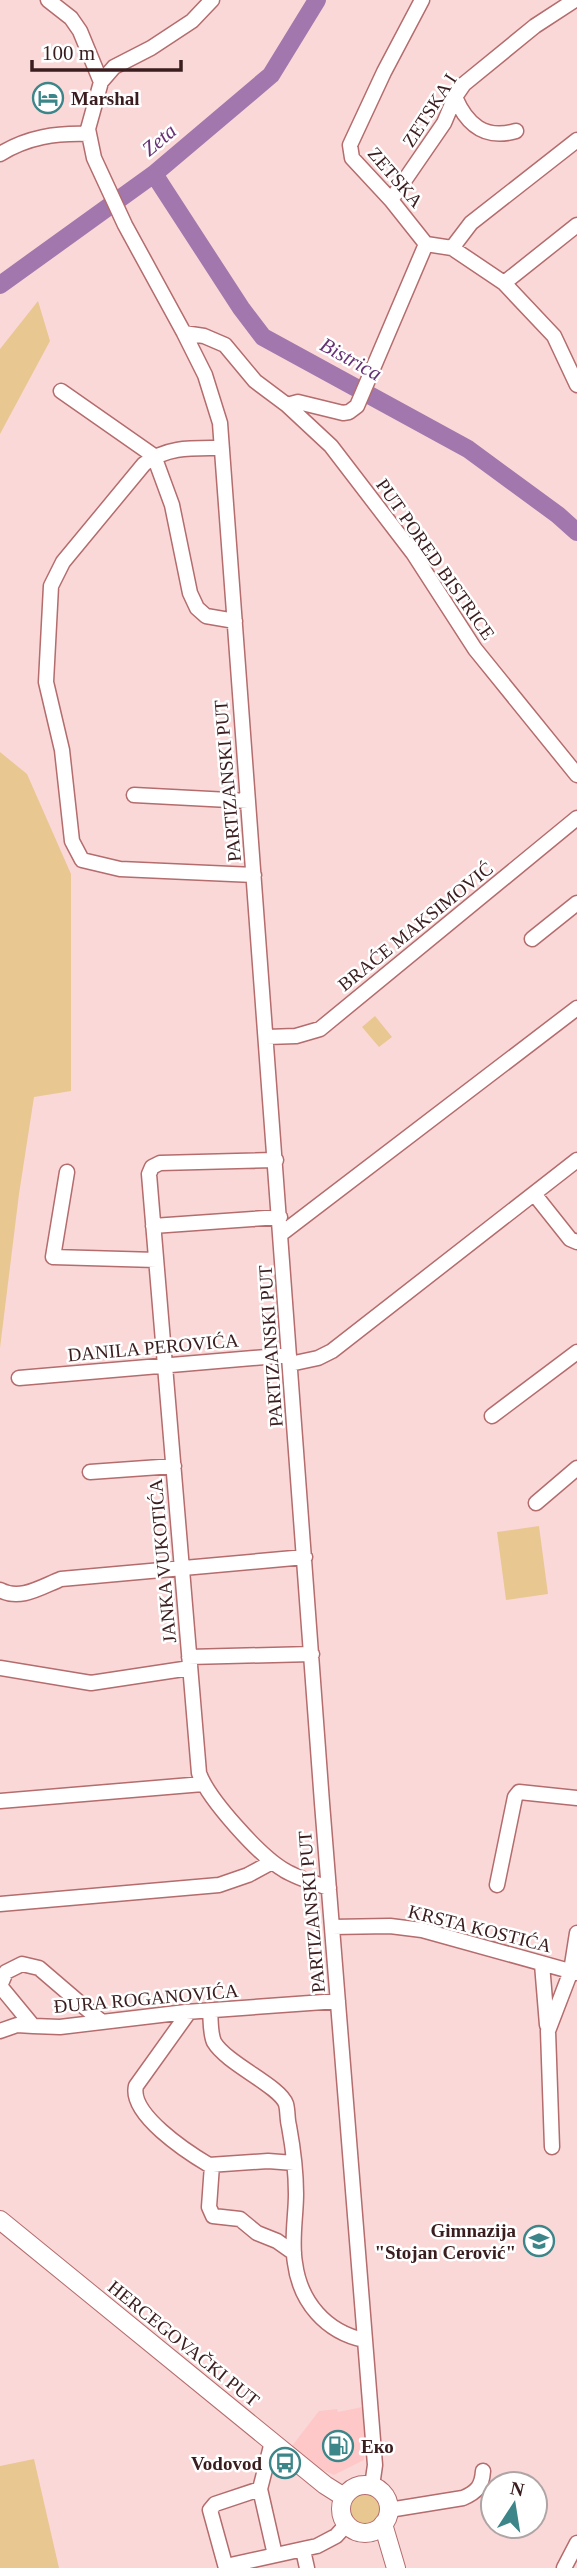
<svg xmlns="http://www.w3.org/2000/svg" width="577" height="2568" font-family="'Times New Roman',serif">
<rect width="100%" height="100%" fill="#fad8d8"/>
<path fill="#fec8c8" d="M362 2407 365 2447 364 2460 334 2475 313 2466 292 2446 319 2411 337 2409 338 2412Z"/>
<path fill="#e9c791" d="M38 301 50 341 0 434V349Z
M0 752 27 774 71 874V1091L34 1097 19 1194 0 1348Z
M375 1016 392 1037 379 1047 362 1027Z
M539 1526 548 1594 506 1600 497 1532Z
M34 2459 59 2568H0V2466Z
M347 2508a17 17 0 1 1 34 0a17 17 0 1 1-34 0Z"/>
<g fill="none" stroke-linecap="round" stroke-linejoin="round">
<path stroke="#a177ad" stroke-width="18" d="M154 174 241 308 263 337 468 449 558 515 577 532
M0 285 154 174 271 75 317 0"/>
<g stroke="#b46c6d" stroke-width="17">
<path id="minor" d="M48 0 71 18 80 31 101 82
M212 0 192 21 151 48 114 67 101 82 88 129 94 158 125 225 184 333 205 375 220 423 322 1803 375 2465 372 2486
M422 0 384 72 350 145 352 158 391 200 426 244
M455 97C467 125 485 140 516 131
M0 154C28 137 55 133 88 134
M391 200 444 123 455 97 464 84 535 26 575 0
M426 244 452 248 504 283 554 336 577 385
M452 248 471 223 577 140
M504 283 577 225
M184 333 204 336 225 345 255 381 287 405 331 446 413 553 475 649 577 775
M61 391 154 456 172 505 190 593 197 608 206 616 235 621
M287 405 298 402 343 413 349 412 357 406 426 244
M222 448C192 448 168 446 144 464L63 562 51 586 46 682 62 750 72 841 82 860 120 869 254 875
M134 795 248 801
M532 939 577 903
M267 1037 296 1036 320 1029 577 818
M276 1160 160 1163 152 1167 149 1174 199 1773C208 1799 260 1856 284 1870 297 1878 314 1883 329 1888
M67 1172 53 1257 156 1260
M535 1195 570 1239 577 1242
M153 1226 280 1217
M281 1234 577 1008
M290 1364 318 1358 332 1351 577 1160
M19 1378 289 1355
M492 1416 577 1352
M90 1472 174 1466
M536 1503 577 1468
M0 1590C20 1601 41 1587 61 1579L305 1557
M189 1657 312 1654
M0 1668 91 1683 190 1668
M0 1801 203 1784
M497 1885 515 1797 519 1792 577 1798
M0 1904 219 1885 248 1875 272 1862
M332 1927 390 1926 422 1930 577 1973
M542 1964 547 2025
M210 2011C211 2020 210 2033 214 2042 227 2064 280 2086 286 2104 288 2111 287 2119 289 2126 293 2148 296 2171 296 2194 296 2216 291 2241 295 2263 300 2302 326 2332 364 2340
M189 2012 136 2086C129 2114 187 2152 209 2165L268 2161 294 2163
M102 2022 39 1968 22 1964 6 1972 0 1986 33 2026 60 2027 186 2012 338 2001
M0 2031 17 2025 33 2026
M552 2147 548 2031 571 1971 577 1933
M212 2165 209 2207 213 2216 240 2219 257 2233 277 2241 294 2253
M272 2442 260 2489 275 2555
M389 2510 463 2498C477 2492 482 2486 483 2471
M303 2550 307 2568
M226 2566 317 2546 336 2536 347 2524
M226 2568 210 2510 215 2504 260 2489
M564 2568 577 2543"/>
</g>
<g stroke="#b46c6d" stroke-width="20">
<path id="major" d="M0 2220 325 2485 344 2497
M341 2509a24 24 0 1 1 48 0a24 24 0 1 1-48 0Z
M383 2524 396 2568"/>
</g>
<use href="#minor" stroke="#fff" stroke-width="14"/>
<use href="#major" stroke="#fff" stroke-width="18"/>
</g>
<defs>
<g id="hotel-ring" transform="scale(1.575)"><circle r="9.5" fill="#fff" stroke="#3c8588" stroke-width="1.5"/><path d="M-6-4.5h1.5V1H6V5H4.5V3h-9V5H-6ZM-4 0a1.8 1.8 0 1 1 3.6 0ZM.5 0V-2.5h3Q6-2.5 6 0Z" fill="#3c8588"/></g>
<g id="school-ring" transform="scale(1.575)"><circle r="9.5" fill="#fff" stroke="#3c8588" stroke-width="1.5"/><path d="M0-5L7-2L0 1L-7-2ZM-4 1L0 2.5L4 1V4Q0 6-4 4Z" fill="#3c8588"/></g>
<g id="fuel-ring" transform="scale(1.575)"><circle r="9.5" fill="#fff" stroke="#3c8588" stroke-width="1.5"/><path d="M-5.5-6h7V0h2V4h1.3V-2.5L3-4.5l.8-.8L6-3V5H2.5V1h-1V6h-7ZM-4.2-4.7v3.2H.2V-4.7Z" fill="#3c8588"/></g>
<g id="bus-ring" transform="scale(1.575)"><circle r="9.5" fill="#fff" stroke="#3c8588" stroke-width="1.5"/><path d="M-5-6H5V4H4V6H2V4H-2V6H-4V4H-5ZM-3.5-4V0h7V-4ZM-3.5 1.2v1.5H-2V1.2ZM2 1.2v1.5H3.5V1.2Z" fill="#3c8588"/></g>
</defs>
<g fill-rule="evenodd">
<use href="#hotel-ring" x="48" y="98"/>
<use href="#school-ring" x="539" y="2241"/>
<use href="#fuel-ring" x="338" y="2446"/>
<use href="#bus-ring" x="285" y="2463"/>
</g>
<g text-anchor="middle" stroke-width="5" stroke-linejoin="round" paint-order="stroke">
<g font-size="19" font-weight="bold" fill="#3a1d1e" stroke="#fff" text-anchor="start">
<text x="71" y="105">Marshal</text>
<text x="516" y="2237" text-anchor="end">Gimnazija<tspan x="516" dy="22">"Stojan Cerović"</tspan></text>
<text x="361" y="2453">Еко</text>
<text x="262" y="2470" text-anchor="end">Vodovod</text>
</g>
<g font-size="19" fill="#3a1d1e" stroke="#fff">
<text transform="translate(429 110) rotate(-57)" y="7">ZETSKA I</text>
<text transform="translate(396 177) rotate(49)" y="7">ZETSKA</text>
<text transform="translate(436 559) rotate(55)" y="7">PUT PORED BISTRICE</text>
<text transform="translate(227 781) rotate(-95)" y="7">PARTIZANSKI PUT</text>
<text transform="translate(415 926) rotate(-39)" y="7">BRAĆE MAKSIMOVIĆ</text>
<text transform="translate(270 1346) rotate(-94)" y="7">PARTIZANSKI PUT</text>
<text transform="translate(153 1347) rotate(-5)" y="7">DANILA PEROVIĆA</text>
<text transform="translate(162 1561) rotate(-95)" y="7">JANKA VUKOTIĆA</text>
<text transform="translate(311 1912) rotate(-95)" y="7">PARTIZANSKI PUT</text>
<text transform="translate(480 1928) rotate(14)" y="7">KRSTA KOSTIĆA</text>
<text transform="translate(146 1998) rotate(-5)" y="7">ĐURA ROGANOVIĆA</text>
<text transform="translate(184 2343) rotate(39)" y="7">HERCEGOVAČKI PUT</text>
</g>
<g font-size="21" font-style="italic" fill="#663175" stroke="#fff">
<text transform="translate(159 140) rotate(-40)" y="7">Zeta</text>
<text transform="translate(351 359) rotate(29)" y="7">Bistrica</text>
</g>
</g>
<g transform="translate(514 2505) rotate(12)"><circle r="33" fill="#ffffff" stroke="#b0a5a5" stroke-width="2"/>
<path d="M0-5L12 26L0 18L-12 26Z" fill="#3c8588"/>
<text y="-10" font-size="19" font-weight="bold" text-anchor="middle" fill="#3a1d1e">N</text>
</g>
<path d="M32 60v10h149v-10" fill="none" stroke="#3a1d1e" stroke-width="3.5"/>
<text x="42" y="60" font-size="21" fill="#3a1d1e" stroke="#ffffff" stroke-width="5" paint-order="stroke">100 m</text>
</svg>
